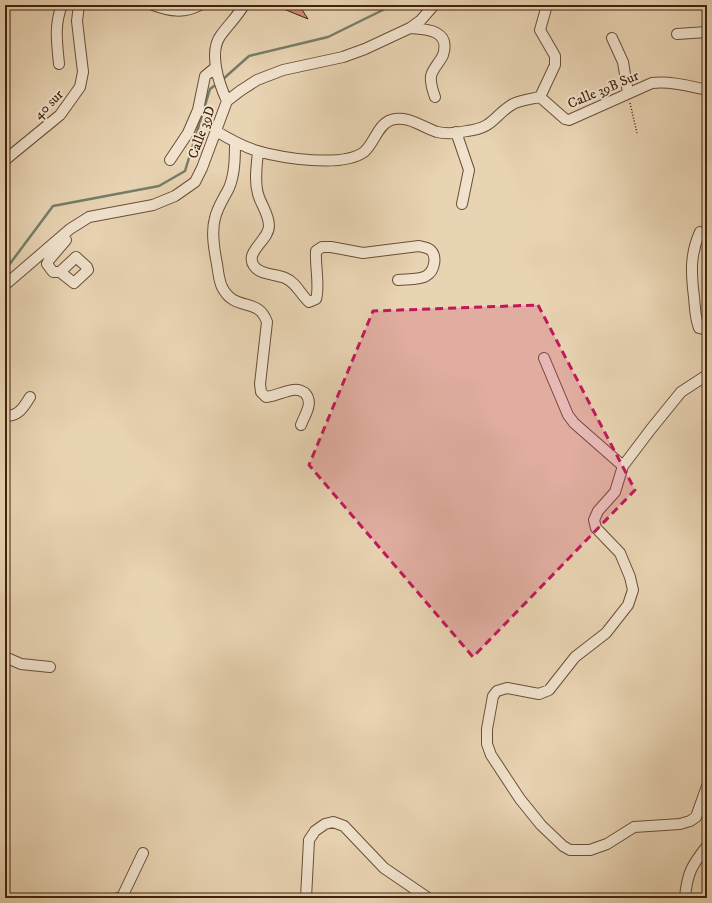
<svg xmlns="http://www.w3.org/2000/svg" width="712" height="903" font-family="'IM FELL DW Pica',serif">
<rect width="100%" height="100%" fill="#e8d3b2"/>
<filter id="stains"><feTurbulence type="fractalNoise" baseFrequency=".005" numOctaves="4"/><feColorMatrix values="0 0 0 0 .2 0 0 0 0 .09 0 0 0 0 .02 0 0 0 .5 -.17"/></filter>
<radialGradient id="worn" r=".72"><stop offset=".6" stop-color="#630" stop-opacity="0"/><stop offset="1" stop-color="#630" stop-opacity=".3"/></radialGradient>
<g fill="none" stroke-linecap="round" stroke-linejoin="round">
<path stroke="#757d69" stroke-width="2.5" d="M222 80 249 56 328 37 393 5
M5 267 9 265 53 206 159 186 185 171 210 89 218 83"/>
</g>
<path fill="#d68b7f" stroke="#41220c" d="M274 5H299L308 19Z"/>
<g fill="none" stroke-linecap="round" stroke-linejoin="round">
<g stroke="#6b4e36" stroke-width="12">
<path id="minor" d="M153 5C170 11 183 14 200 5
M410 28C426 29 451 30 443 55 440 62 433 68 431 76 430 84 433 91 435 97
M677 34 707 32
M612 38 623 62 628 93
M59 64C57 43 54 25 62 5
M540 97 555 65V56L540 30 547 5
M227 101C219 84 208 52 221 35 229 24 236 18 244 5
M216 131C229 139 242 146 257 151 282 158 342 168 364 152 374 144 378 124 391 120 408 115 422 127 437 132 446 134 458 133 467 131 494 128 494 115 513 104 521 100 531 99 540 97L565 119 569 120 652 83C670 81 689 86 707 90
M456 132 469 170 462 204
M235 142C235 156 235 174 229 188 224 198 218 206 215 218 211 232 214 249 217 264 218 271 219 281 222 287 235 313 258 296 267 322L260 384 261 392 266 397C276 396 284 391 293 390 297 389 302 391 305 393 314 403 305 414 301 425
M258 151C257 165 254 180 258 194 261 205 269 214 269 226 269 240 244 252 254 266 260 275 276 274 285 278 296 282 300 294 309 302L316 299C320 287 315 266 316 251L322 247H331L363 253 419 246C422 247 426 247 429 249 438 254 435 271 426 276 420 280 406 279 398 280
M5 160 60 115 80 87 83 72 77 21 79 5
M170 160 188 133 198 110 205 76 216 67
M700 232C690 254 691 273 694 297 695 308 695 318 699 328L707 330
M60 272 76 257 87 267 88 270 74 283 60 272H53L47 264 49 260 66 240
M5 285 70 229 89 217 153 205 175 196 195 182 202 168 227 101 240 91 257 80 283 70 343 57 365 49 410 28 421 20 434 5
M544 358 568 415 574 423 623 466
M707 375 681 392 651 429 623 466 615 492 598 511 594 520 596 528 620 553 630 577 633 590 628 605 606 633 575 657 549 690 539 694 507 688 497 691 493 696 487 729V744L491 755 520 799 541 825 563 846 570 850H590L607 844 634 827 680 824 690 821 696 817 707 786
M5 416C18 417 24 407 30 397
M5 657 21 664 50 667
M118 898 122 897 143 853
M306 898 309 840 315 831 325 824 333 822 344 826 384 868 428 898
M685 898C687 873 692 865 707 846"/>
</g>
<path stroke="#41220c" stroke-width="1.5" stroke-dasharray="1 2" stroke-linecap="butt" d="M630 103 637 133"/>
<use href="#minor" stroke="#f0e2cd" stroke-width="10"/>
</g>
<path fill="#c2185b" fill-opacity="0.2" stroke="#c2185b" stroke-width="3" stroke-dasharray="8 5" stroke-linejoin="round" d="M538 305 635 490 473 657 309 465 373 311Z"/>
<g text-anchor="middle" stroke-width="4" stroke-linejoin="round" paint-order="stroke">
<g font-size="14" fill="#41220c" stroke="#f0e2cd">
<text transform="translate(603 89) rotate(-23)" y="5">Calle 39B Sur</text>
<text transform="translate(48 104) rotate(-45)" y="5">40 sur</text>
<text transform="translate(201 132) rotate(-70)" y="5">Calle 39D</text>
</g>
</g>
<rect width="712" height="903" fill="none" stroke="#e8d3b2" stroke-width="20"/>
<rect x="6" y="6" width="700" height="891" fill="none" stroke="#41220c" stroke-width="2"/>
<rect x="10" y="10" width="692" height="883" fill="none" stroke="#41220c"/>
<rect width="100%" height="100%" filter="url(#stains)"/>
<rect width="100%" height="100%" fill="url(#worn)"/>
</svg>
